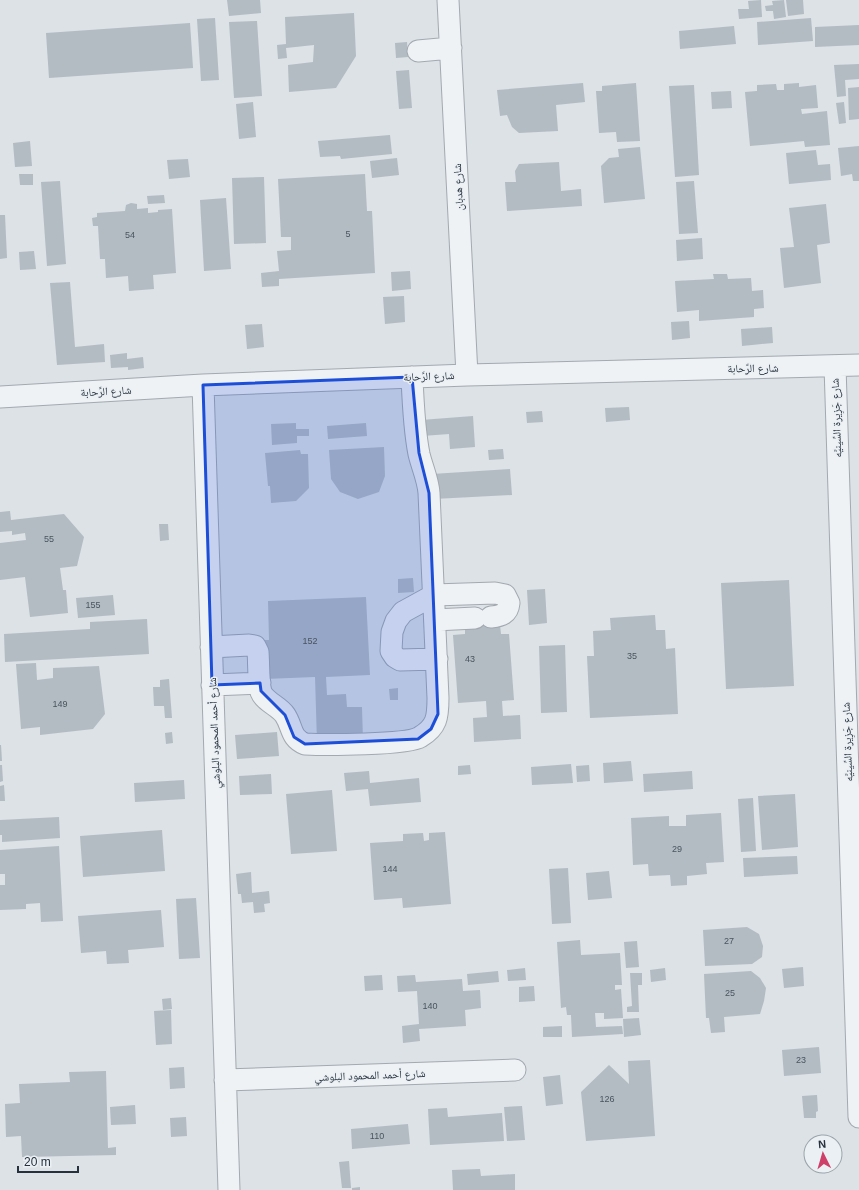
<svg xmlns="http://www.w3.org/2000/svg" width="859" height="1190" font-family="Arial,'Noto Naskh Arabic',sans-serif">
<rect width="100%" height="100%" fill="#dce2e6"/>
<path fill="#b3bcc3" d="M227 0H260L261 13 229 16Z
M761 0 762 17 739 19 738 9H749L748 1Z
M784 0 786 17 774 19 773 11H766L765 6 773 5 772 1Z
M786 0H803L804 14 788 16Z
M354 13 356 56 336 88 289 92 288 65 313 62 314 45 286 48 287 58 278 59 277 45 286 44 285 17Z
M215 18 219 80 201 81 197 19Z
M811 18 813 41 758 45 757 22Z
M257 21 262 96 234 98 229 22Z
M190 23 193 68 49 78 46 33Z
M859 25V45L815 47V27Z
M734 26 736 44 680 49 679 31Z
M407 42 408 57 396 58 395 43Z
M859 64V79L845 80 846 96 837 97 834 65Z
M409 70 412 108 399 109 396 71Z
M583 83 585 102 556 105 558 131 519 133 512 127 507 115 500 116 497 90Z
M636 83 640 141 617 142 616 132 599 133 596 91H602V86Z
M799 83V87L816 85 818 108 801 109 802 114 827 111 830 145 805 147 804 141 750 146 745 92 757 91V85L776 84 777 90H784V84Z
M694 85 699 175 675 177 669 86Z
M859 87V119L849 120 848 88Z
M731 91 732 108 712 109 711 92Z
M253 102 256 137 239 139 236 104Z
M844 102 846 123 839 124 836 103Z
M390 135 392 154 341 159 340 156 320 157 318 141Z
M30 141 32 166 15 167 13 143Z
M859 146V181H853L852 174 841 176 838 148Z
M640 147 645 199 604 203 601 166 609 158 619 157 618 149Z
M816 150 818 165 830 164 831 180 789 184 786 153Z
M397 158 399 175 372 178 370 161Z
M188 159 190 177 169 179 167 160Z
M559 162 561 191 581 189 582 206 507 211 505 182H516L515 171 519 164Z
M19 174H33V185H20Z
M365 174 367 211H372L375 273 279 279V286L262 287 261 273 279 271 277 251 291 250V237H281L278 179Z
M264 177 266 243 234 244 232 178Z
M60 181 66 264 47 266 41 182Z
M694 181 698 233 679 234 676 182Z
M164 195 165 203 148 204 147 196Z
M226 198 231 269 204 271 200 200Z
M131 203 137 204V209L148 208V213L158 212V210L172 209 176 273 153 275 154 289 129 291 128 276 106 278 105 259H100L98 226H93L92 218 97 217V213L125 211 126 205Z
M826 204 830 243 817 245 821 283 784 288 780 248 794 247 789 208Z
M0 215H5L7 258 0 259Z
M702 238 703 259 677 261 676 240Z
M34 251 36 269 20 270 19 252Z
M410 271 411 289 392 291 391 272Z
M713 274H727L728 279 751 278 752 291 763 290 764 308 754 309V317L699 321V310L677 312 675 281 714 279Z
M70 282 75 347 104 344 105 362 57 365 50 283Z
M404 296 405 322 385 324 383 297Z
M689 321 690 338 672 340 671 322Z
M262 324 264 347 247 349 245 325Z
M772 327 773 343 742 346 741 329Z
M127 353V359L143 357 144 368 128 370V367L111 368 110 355Z
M629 407 630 420 606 422 605 408Z
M542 411 543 422 527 423 526 412Z
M473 416 475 447 450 449 449 434 422 436 421 420Z
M296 423V429H309V436H297V443L272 445 271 424Z
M366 423 367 436 328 439 327 426Z
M384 447 385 476 379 492 358 499 340 492 331 479 329 450Z
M503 449 504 459 489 460 488 450Z
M300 450 301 454H308L309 488 296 501 271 503 270 486H268L265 453Z
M510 469 512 495 434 499 432 474Z
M10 511 11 520 64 514 84 537 77 566 60 568 63 590H66L68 613 30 617 25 577 0 580V543L26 540 25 533 12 535V531L0 532V512Z
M159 524H168L169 540 160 541Z
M413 578 414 592 398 593V579Z
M789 580 794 686 726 689 721 583Z
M545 589 547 623 529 625 527 590Z
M113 595 115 615 78 618 76 598Z
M366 597 370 675 326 677 327 695 346 694 347 707H362L363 741 317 743 315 677 265 679 263 640H269L268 601Z
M475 615 500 625 501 634H509L514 700 502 701 503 716 520 715 521 739 474 742 473 718 487 717 486 701 458 703 453 635 465 634V627Z
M655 615 656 630H665L666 649 675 648 678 714 590 718 587 656H594L593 631 611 630 610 618Z
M147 619 149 654 5 662 4 634 90 629V622Z
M565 645 567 712 541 713 539 646Z
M36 663 37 680 53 678V668L99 666 105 714 93 729 40 735V727L21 729 16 664Z
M169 679 172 718H165L164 706H154L153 687H160V680Z
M398 688V700H390L389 689Z
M172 732 173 743 166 744 165 733Z
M277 732 279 756 237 759 235 735Z
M0 745H1L2 761H0Z
M631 761 633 781 604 783 603 763Z
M571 764 573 783 532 785 531 767Z
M0 765H2L3 781 0 782Z
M470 765 471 774 458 775V766Z
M589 765 590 781 577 782 576 766Z
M369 771 370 783 419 778 421 802 370 806 368 789 346 791 344 773Z
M692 771 693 789 644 792 643 774Z
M271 774 272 794 240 795 239 776Z
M184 780 185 799 135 802 134 783Z
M4 785 5 801H0V786Z
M332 790 337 851 291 854 286 794Z
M795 794 798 847 762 850 758 796Z
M753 798 756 851 741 852 738 799Z
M721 813 724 862 706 863 707 874 687 876V885L671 886 670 875 649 876 648 864 633 865 631 818 669 816V826H686V815Z
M59 817 60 838 2 842V835H0V820Z
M162 830 165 871 83 877 80 836Z
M445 832 451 904 403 908 402 898 374 900 370 843 403 841V834L423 833 424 841 429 840V833Z
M59 846 63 921 41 922 40 903 26 904V909L0 910V885H5V874H0V850Z
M797 856 798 874 744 877 743 858Z
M568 868 571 923 552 924 549 869Z
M609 871 612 898 588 900 586 873Z
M251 872 252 893 269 891 270 903 264 904 265 912 254 913 253 902 242 903 241 894H238L236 874Z
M196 898 200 958 179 959 176 899Z
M161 910 164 947 128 950 129 963 107 964 106 951 81 953 78 916Z
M747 927 759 934 763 946 762 957 752 964 705 966 703 930Z
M580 940 581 955 620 953 622 985H615V990L621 989 623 1018 604 1019V1013H595L596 1027 622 1026 623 1034 572 1037 571 1015H567L566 1007 561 1008 557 942Z
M637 941 639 967 626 968 624 942Z
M803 967 804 986 784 988 782 969Z
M525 968 526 980 508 981 507 970Z
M665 968 666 980 651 982 650 970Z
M498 971 499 982 468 985 467 974Z
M751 971 760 978 766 988 764 1001 760 1014 724 1017 725 1032 711 1033 709 1018H706L704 974Z
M630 973H642V985H638L639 1012H627V1007L632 1006Z
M382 975 383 990 365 991 364 976Z
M415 975 416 982 462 979 463 991 480 990 481 1008 465 1010 466 1026 419 1029 420 1041 403 1043 402 1026 419 1024 417 991 398 992 397 976Z
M534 986 535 1001 519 1002V987Z
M171 998 172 1009 163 1010 162 999Z
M171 1010 172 1044 156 1045 154 1011Z
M639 1018 641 1035 624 1037 623 1019Z
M562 1026V1037H543V1027Z
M819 1047 821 1073 784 1076 782 1050Z
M650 1060 655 1136 586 1141 581 1092 609 1065 629 1084 628 1061Z
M184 1067 185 1088 170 1089 169 1068Z
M106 1071 108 1148 116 1147V1155L22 1157 21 1136 6 1137 5 1104 20 1103 19 1084 70 1082 69 1072Z
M560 1075 563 1104 546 1106 543 1077Z
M817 1095 818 1111 816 1112V1118H804L802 1096Z
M135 1105 136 1124 111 1125 110 1107Z
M522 1106 525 1140 507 1141 504 1107Z
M447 1108 448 1117 502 1113 504 1141 430 1145 428 1109Z
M186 1117 187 1136 171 1137 170 1118Z
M408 1124 410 1144 352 1149 351 1129Z
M349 1161 351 1188H342L339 1162Z
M480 1169 481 1176 515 1174V1190H453L452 1170Z
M360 1187V1190H352V1188Z"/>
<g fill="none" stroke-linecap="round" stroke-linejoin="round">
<g stroke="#a2a9b0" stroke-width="23">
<path id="minor" d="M448 0 467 375
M418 51 451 48
M835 366 859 1117
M203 385 229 1190
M0 397 203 385 467 375 859 365
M435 620 475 618
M211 647 249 645 255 646 258 652C259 662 258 682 261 692 265 702 279 706 285 715 293 727 290 738 305 744 324 745 408 745 420 737 437 727 438 717 438 698L429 493C428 479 422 467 419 454 414 429 413 402 412 377
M437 659 400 660 395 657 391 651 392 632 396 621 403 612 434 595 495 593 505 595 509 603C508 614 501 616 491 617
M212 685 260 683
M225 1080 515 1070"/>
</g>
<use href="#minor" stroke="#eff2f5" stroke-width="21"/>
</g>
<path fill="#1d4ed8" fill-opacity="0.2" stroke="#1d4ed8" stroke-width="3" stroke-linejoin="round" d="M412 377 419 453 429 493 438 714 431 729 418 739 305 744 294 737 285 715 261 691 260 683 212 685 203 385Z"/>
<g text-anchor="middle" stroke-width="3" stroke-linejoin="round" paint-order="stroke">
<g font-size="9" fill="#49545e">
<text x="348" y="237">5</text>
<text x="130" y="238">54</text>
<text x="49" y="542">55</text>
<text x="93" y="608">155</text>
<text x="310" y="644">152</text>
<text x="632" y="659">35</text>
<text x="470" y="662">43</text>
<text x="60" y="707">149</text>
<text x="677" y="852">29</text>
<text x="390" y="872">144</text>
<text x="729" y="944">27</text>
<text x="730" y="996">25</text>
<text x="430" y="1009">140</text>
<text x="801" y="1063">23</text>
<text x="607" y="1102">126</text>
<text x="377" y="1139">110</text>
</g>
<g font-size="11" fill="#26313d" stroke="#ebf0f4">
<text transform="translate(458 187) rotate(-93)" y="4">شارع هدبان</text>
<text transform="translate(753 368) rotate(-1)" y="4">شارع الرَّحابة</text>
<text transform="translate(429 376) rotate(-2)" y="4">شارع الرَّحابة</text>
<text transform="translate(106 391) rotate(-3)" y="4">شارع الرَّحابة</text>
<text transform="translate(836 418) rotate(-92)" y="4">شارع جَزِيرة السِّينيَّه</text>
<text transform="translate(214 733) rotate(-92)" y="4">شارع أحمد المحمود البلوشي</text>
<text transform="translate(847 742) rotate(-92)" y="4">شارع جَزِيرة السِّينيَّه</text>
<text transform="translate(370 1075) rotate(-2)" y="4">شارع أحمد المحمود البلوشي</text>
</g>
</g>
<g transform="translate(823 1154) rotate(355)"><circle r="19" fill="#ebf0f4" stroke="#9ca4ab"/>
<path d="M0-3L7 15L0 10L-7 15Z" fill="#ce3f69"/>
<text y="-6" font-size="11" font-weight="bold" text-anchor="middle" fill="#26313d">N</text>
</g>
<path d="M18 1166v6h60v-6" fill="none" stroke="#26313d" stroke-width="2"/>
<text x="24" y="1166" font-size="12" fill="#26313d" stroke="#ebf0f4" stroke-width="3" paint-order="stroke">20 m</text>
</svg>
